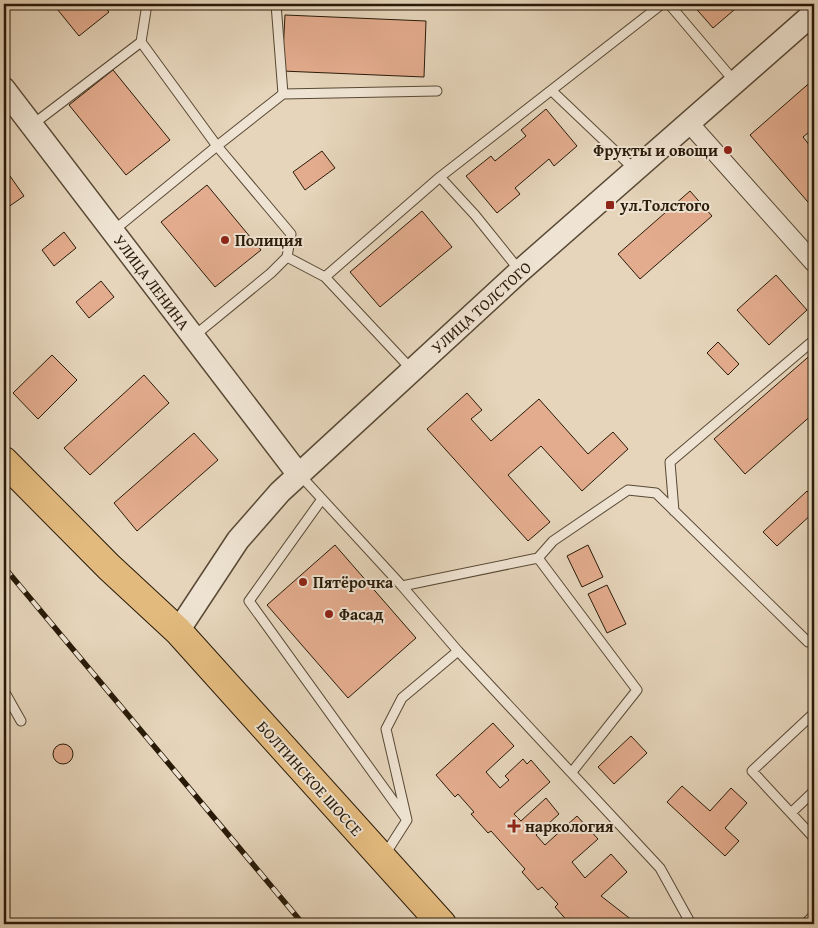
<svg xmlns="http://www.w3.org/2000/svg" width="818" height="928" font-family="'Gentium Book Plus',serif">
<rect width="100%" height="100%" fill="#e6d5bb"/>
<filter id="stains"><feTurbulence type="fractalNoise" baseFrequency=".004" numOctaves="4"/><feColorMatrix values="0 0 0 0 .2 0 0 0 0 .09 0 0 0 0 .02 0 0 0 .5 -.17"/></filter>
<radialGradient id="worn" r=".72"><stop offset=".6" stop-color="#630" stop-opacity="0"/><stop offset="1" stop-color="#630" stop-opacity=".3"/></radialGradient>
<path fill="#e3ac8e" stroke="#281a08" d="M53 4H102L109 12 79 36Z
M692 4H741L713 28Z
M285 15 426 21 424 77 282 71Z
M113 70 170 140 126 175 69 105Z
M814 79V128L803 137 814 151V209L750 135Z
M546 109 577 146 554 166 549 159 515 188 520 194 497 213 466 176 491 156 495 161 526 136 521 130Z
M322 151 335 168 305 190 293 172Z
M10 176 24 196 4 210V180Z
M207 185 261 250 215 287 161 222Z
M690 191 712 216 640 279 618 254Z
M422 211 452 247 380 307 350 272Z
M64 232 76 248 54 266 42 250Z
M776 275 807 310 769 345 737 310Z
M101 281 114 297 89 318 76 302Z
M718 342 739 364 728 375 707 353Z
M814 352V401L808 406 814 413 745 474 714 439Z
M52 355 77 380 38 419 13 393Z
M144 375 169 403 90 475 64 448Z
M467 393 482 410 471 419 491 441 539 399 588 454 613 432 628 449 582 491 541 446 508 475 550 522 528 541 427 429Z
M194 433 218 460 137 531 114 503Z
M807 491 814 499V512L777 546 763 532Z
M335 545 416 638 348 698 267 605Z
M588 545 603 577 582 587 567 556Z
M607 585 626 624 607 633 588 594Z
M493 723 514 746 486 772 500 788 509 780 505 776 523 759 527 764 531 760 550 782 514 814 521 821 546 798 559 814 536 835 545 845 577 816 598 839 572 862 585 878 611 854 627 872 601 896 637 924H570L555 907 558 904 542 887 538 890 522 872 525 869 491 831 488 833 471 814 474 812 458 794 455 797 436 775Z
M631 736 647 753 614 784 598 767Z
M53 754a10 10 0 1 1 20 0a10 10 0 1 1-20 0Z
M682 786 710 811 731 788 747 803 725 828 739 841 725 856 667 802Z"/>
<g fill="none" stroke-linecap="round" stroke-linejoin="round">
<g stroke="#584935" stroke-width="11">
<path id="service" d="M147 4 141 42 217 146 283 94 437 91
M276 4 283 94
M669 4 735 82
M552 91 634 169
M32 125 141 42
M440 177 475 215 520 271
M113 231 217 146 291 234 287 257 325 277 412 370
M325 277 440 177 662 4
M194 336 271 273 287 257
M300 475 402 586 458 651 660 868 691 924
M322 499 249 601 407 820
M674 511 670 462 814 340
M538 558 553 541 628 490 656 493 808 642 814 639
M402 586 538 558 637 690 572 772
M4 691 21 721
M814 713 752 771 814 838
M791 813 814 791
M384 856 407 820 386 729 402 698 458 651
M805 924 814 915"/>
</g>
<g stroke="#584935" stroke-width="20">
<path id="minor" d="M689 123 814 263"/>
</g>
<g stroke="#584935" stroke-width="25">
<path id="tertiary" d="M4 89 299 475
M178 631 238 540 280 492 520 271 814 13"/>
</g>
<g stroke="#281a08" stroke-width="30">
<path id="primary" d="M4 461 109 567 178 631 442 924"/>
</g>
<use href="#service" stroke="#efe4d3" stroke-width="9"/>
<use href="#minor" stroke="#efe4d3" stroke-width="18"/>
<use href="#tertiary" stroke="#efe4d3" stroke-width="22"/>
<use href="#primary" stroke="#e3ba7e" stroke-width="28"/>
<g stroke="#281a08" stroke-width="5.5">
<path id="rail" d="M4 567 303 924"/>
</g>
<use href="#rail" stroke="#efe4d3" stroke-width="4" stroke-dasharray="11" stroke-linecap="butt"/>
</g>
<g fill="#8f2418" stroke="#efe4d3" stroke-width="2">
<circle cx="728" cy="150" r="5"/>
<rect x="605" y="200" width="10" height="10" rx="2.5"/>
<circle cx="225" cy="240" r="5"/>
<circle cx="303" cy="582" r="5"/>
<circle cx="329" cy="614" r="5"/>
<path d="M511.5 818.5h5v5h5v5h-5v5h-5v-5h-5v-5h5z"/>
</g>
<g text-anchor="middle" stroke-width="4" stroke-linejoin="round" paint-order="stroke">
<g font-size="16" font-weight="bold" fill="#281a08" stroke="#efe4d3" text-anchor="start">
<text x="718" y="156" text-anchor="end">Фрукты и овощи</text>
<text x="620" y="211">ул.Толстого</text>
<text x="235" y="246">Полиция</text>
<text x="313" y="588">Пятёрочка</text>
<text x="339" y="620">Фасад</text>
<text x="525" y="832">наркология</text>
</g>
<g font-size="16" fill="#281a08" stroke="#efe4d3">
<text transform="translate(152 282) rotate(53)" y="6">УЛИЦА ЛЕНИНА</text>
<text transform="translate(481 307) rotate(-42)" y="6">УЛИЦА ТОЛСТОГО</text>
<text transform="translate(310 778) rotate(48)" y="6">БОЛТИНСКОЕ ШОССЕ</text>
</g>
</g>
<rect width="818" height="928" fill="none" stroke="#e6d5bb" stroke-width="20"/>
<rect x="5" y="5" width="808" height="918" fill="none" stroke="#281a08" stroke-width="2.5"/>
<rect x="10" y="10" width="798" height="908" fill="none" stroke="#281a08"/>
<rect width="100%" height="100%" filter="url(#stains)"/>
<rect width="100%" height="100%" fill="url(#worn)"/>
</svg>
